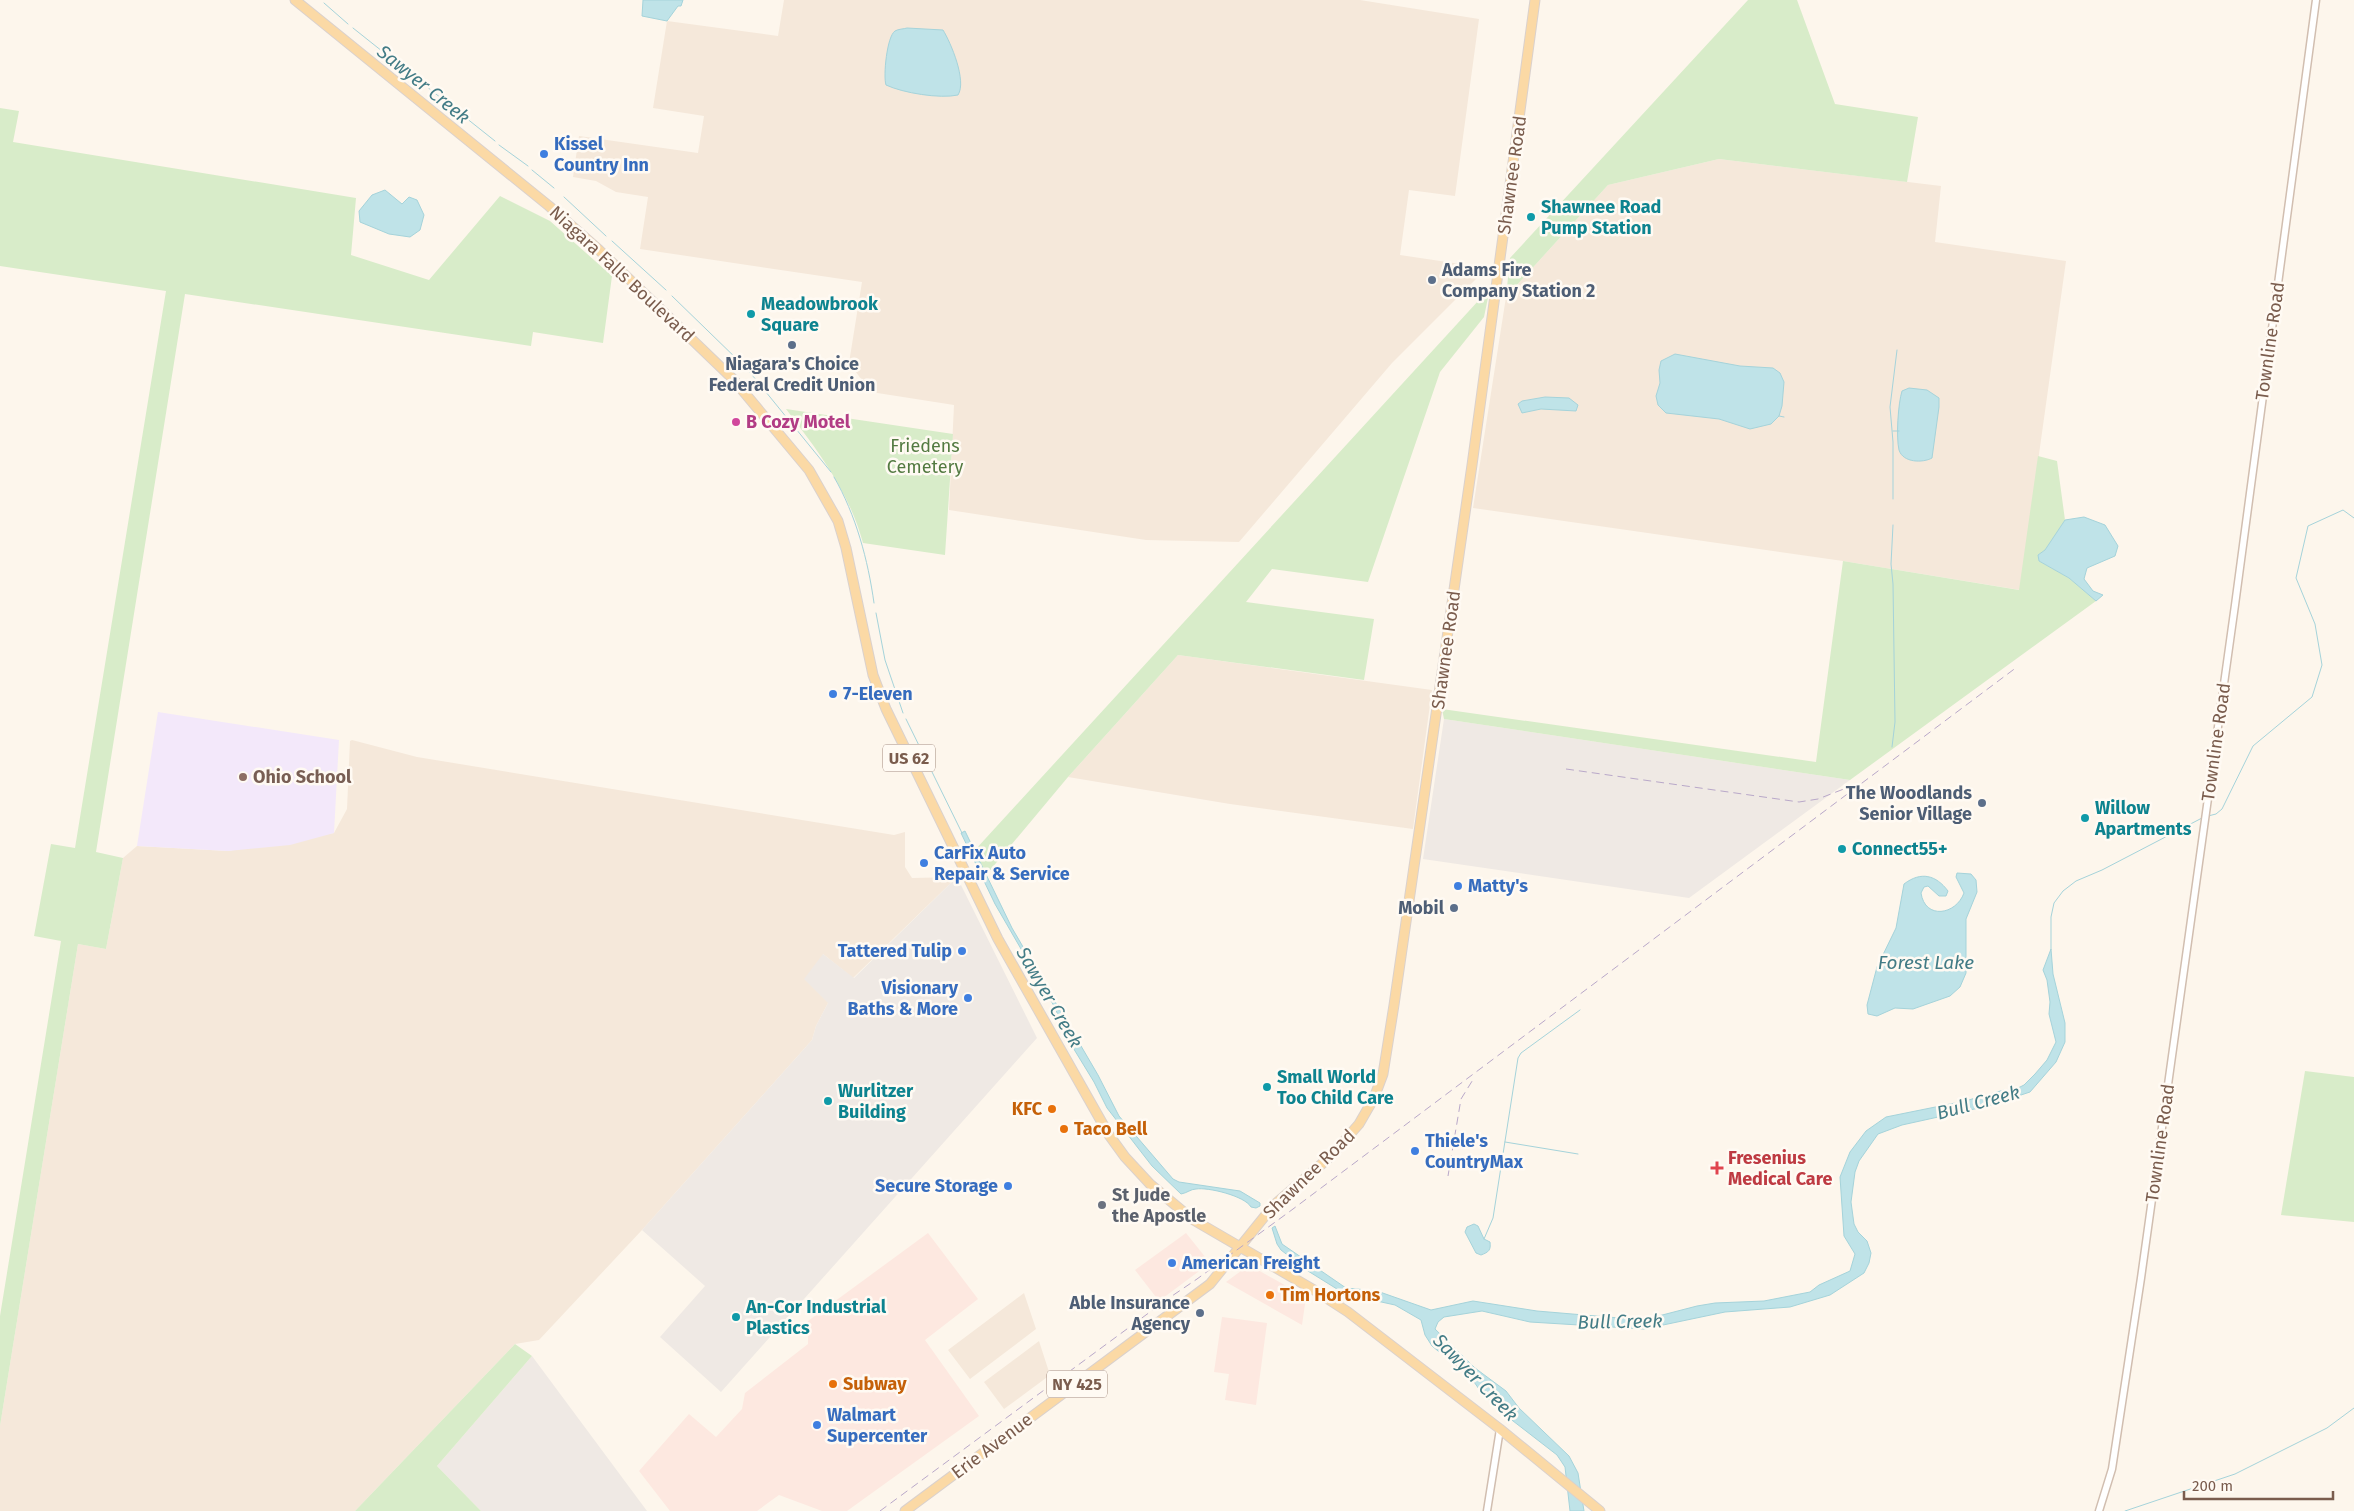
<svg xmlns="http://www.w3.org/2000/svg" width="2354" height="1511" font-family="'Fira Sans',sans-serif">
<rect width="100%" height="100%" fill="#fdf6ec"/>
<path fill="#f5e8da" d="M784 0H1360L1479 19 1455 196 1409 190 1400 255 1487 268 1392 363 1239 542 1146 540 949 510 954 405 871 392 849 363 862 282 640 249 648 197 616 192 596 181 573 177 579 136 698 153 704 116 653 108 667 21 778 36Z
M1719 159 1941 186 1935 242 2066 261 2020 590 1843 561 1473 508 1506 297 1608 185Z
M1178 655 1432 690 1413 829 1230 804 1068 777Z
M352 740 417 757 894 835 905 832V867L912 878 957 877 853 978 823 954 828 1003 816 1026 812 1040 642 1230 539 1340 515 1344 355 1511H0V1426L78 944 106 949 123 858 137 846 228 851 334 833 347 809 350 741Z
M1024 1293 1036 1329 970 1379 948 1350Z
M1039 1341 1050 1375 1004 1409 984 1382Z"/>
<path fill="#fde8e0" d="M928 1233 978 1299 925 1340 979 1416 847 1511H822L779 1495 757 1511H670L639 1471 689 1414 716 1437 742 1409 745 1393 808 1344V1321Z
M1186 1233 1210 1263 1159 1301 1135 1270Z
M1249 1265 1306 1297 1302 1325 1226 1282Z
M1222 1317 1267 1323 1256 1405 1225 1400 1229 1374 1214 1372Z"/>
<path fill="#efe9e4" d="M1444 719 1850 780 1689 898 1423 859Z
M957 877 1037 1038 721 1392 660 1337 705 1286 642 1230 812 1040 816 1026 828 1003 804 979 823 954 854 978Z
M532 1356 647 1511H481L437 1466Z"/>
<path fill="#f3e8fa" d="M158 712 339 740 334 833 290 845 228 851 137 846Z"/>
<path fill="#d8ecc9" d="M1748 0H1797L1835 104 1918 117 1907 182 1719 159 1608 185 1506 297 1510 258Z
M0 108 19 111 13 142 356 198 351 255 429 280 500 196 550 221 612 276 603 343 533 332 531 346 185 294 96 852 123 858 106 949 78 944 0 1426V1316L61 941 34 936 51 844 75 848 166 291 0 266Z
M1490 288 1484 317 1440 372 1368 582 1272 569 1246 602 1374 619 1364 680 1178 655 1068 777 986 875 975 850Z
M786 409 953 434 945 555 863 543C849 491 818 451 786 409Z
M2038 456 2057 461 2065 520 2045 550 2038 555 2039 561 2069 578 2096 601 1850 780 1444 719 1442 709 1816 762 1843 561 2019 590Z
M2305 1071 2354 1077V1222L2281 1215Z
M515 1344 532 1356 437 1466 481 1511H355Z"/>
<path fill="#bfe3e8" stroke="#a5d3da" d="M643 0H683L681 6H678L667 21 642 16Z
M907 28 943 30C951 43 967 81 958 95 940 99 903 93 886 85 883 76 887 36 895 31 898 29 904 29 907 28Z
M385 190 402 204 409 197 417 200 424 215 420 230 410 237 389 234 360 222 359 211 372 195Z
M1675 354 1740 366 1773 368 1780 373 1784 382 1782 406 1779 416 1771 424 1750 429 1719 419 1666 413 1658 405 1656 396 1660 383 1659 370 1661 361Z
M1909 388 1927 390 1939 398V407L1932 458C1923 463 1903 463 1899 450 1896 437 1898 404 1902 391Z
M1545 397 1569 398 1578 405 1576 411 1541 409 1522 413 1518 404 1522 401Z
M2084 517 2105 525 2118 546 2115 556 2087 568 2084 579 2093 591 2103 595 2096 601 2069 578 2039 561 2038 555 2045 550 2065 520Z
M965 831 1012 928 1098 1075 1119 1116 1173 1179 1179 1182 1240 1191 1260 1203V1206L1256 1208 1251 1207C1245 1196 1208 1187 1196 1189 1191 1189 1187 1193 1181 1194L1152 1166 1107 1108 1094 1082 1072 1046 1054 1006 995 904 961 833Z
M1957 873 1971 874 1976 880 1977 892 1966 919V973L1960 987 1950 996 1913 1009 1895 1008 1877 1016 1868 1014 1867 1005 1877 967 1896 928 1904 884C1921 871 1936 875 1948 891L1946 896H1939L1928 886 1924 887 1921 893C1925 920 1956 915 1964 893L1956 877Z
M2051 949 2053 974 2065 1023V1042L2056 1062 2030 1092 1988 1106 1902 1125 1878 1134 1859 1161 1855 1172 1851 1202 1854 1224 1858 1232 1867 1241 1871 1253 1869 1263 1864 1273 1830 1295 1790 1307 1725 1312 1644 1329 1530 1322 1482 1311 1444 1317 1438 1322 1435 1329 1475 1368 1506 1391 1519 1408 1569 1456 1578 1473 1584 1511H1570L1565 1467 1557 1455 1504 1414 1481 1392 1472 1379 1432 1346 1425 1335 1421 1320 1395 1305 1345 1294 1308 1271 1281 1250 1277 1244 1272 1228 1275 1226 1282 1244 1346 1288 1377 1291 1431 1310 1473 1301 1537 1311 1643 1320 1697 1306 1715 1303 1764 1301 1810 1292 1819 1285 1850 1271 1855 1254 1844 1236 1840 1177 1850 1152 1866 1131 1886 1117 1965 1101 2004 1090H2014L2024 1085 2035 1074 2047 1060 2056 1042 2049 1014 2050 1002 2047 980 2043 970Z
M1474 1224 1478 1226 1484 1239 1490 1242C1491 1250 1489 1252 1481 1255L1476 1253 1465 1232 1467 1227Z"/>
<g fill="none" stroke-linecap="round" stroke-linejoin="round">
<path stroke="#a5d3da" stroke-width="1" d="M324 3 348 24
M353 28 495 141
M499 145 528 166
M532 170 554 188
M564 197 606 236
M612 241 666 290
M672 296 742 364
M748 370 831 472
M1779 416 1784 417
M1893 431H1899
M834 477C856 515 868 560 874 603
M1893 499V442L1890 407 1897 350
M876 613 885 660 903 713
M906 719 962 833
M1892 747 1895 722 1893 584 1891 564 1893 525
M2208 816 2216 814 2222 809 2253 746 2312 697 2322 665 2315 624 2296 578 2308 526 2343 510 2354 518
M2051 949V917L2054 903 2063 891 2076 881 2102 870 2202 818
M1505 1142 1578 1154
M1484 1239 1493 1218 1518 1058 1521 1053 1580 1010
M2125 1511 2235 1474 2327 1428 2354 1408"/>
<g stroke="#d1beb0" stroke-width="9">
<path id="minor" d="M1487 1511 1500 1429
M2099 1511 2112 1469 2141 1278 2235 605 2316 0"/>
</g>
<g stroke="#dad1cd" stroke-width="11">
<path id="major" d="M295 0 549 206 599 250 733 379 809 470 838 521 846 548 873 675 886 709 998 939 1109 1135 1125 1157 1150 1184 1192 1219 1314 1290 1348 1312 1500 1429 1600 1511
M905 1511 1210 1284 1273 1206 1331 1156 1359 1124 1374 1098 1383 1074 1394 1005 1472 465 1535 0"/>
</g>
<use href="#minor" stroke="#fff" stroke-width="6"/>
<use href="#major" stroke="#fbd9a5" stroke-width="9"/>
<path stroke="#b9a8c9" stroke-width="1" stroke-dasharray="8 5" stroke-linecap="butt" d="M1566 769 1799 802 1818 799 1849 787
M1448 1176 1461 1099 1474 1078
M880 1511 1169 1298 1197 1279 1289 1212 2017 667"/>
</g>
<g fill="#3f7fe0" stroke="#fffaf3" stroke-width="2">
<circle cx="544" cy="154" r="5"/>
<circle cx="833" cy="694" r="5"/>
<circle cx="924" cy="863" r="5"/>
<circle cx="1458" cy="886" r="5"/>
<circle cx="962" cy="951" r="5"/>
<circle cx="968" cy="998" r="5"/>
<circle cx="1415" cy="1151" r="5"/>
<circle cx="1008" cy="1186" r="5"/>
<circle cx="1172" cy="1263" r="5"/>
<circle cx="817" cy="1425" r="5"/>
</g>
<g fill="#0f9aa8" stroke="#fffaf3" stroke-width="2">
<circle cx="1531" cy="217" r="5"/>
<circle cx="751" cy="314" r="5"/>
<circle cx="2085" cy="818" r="5"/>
<circle cx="1842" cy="849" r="5"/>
<circle cx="1267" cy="1087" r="5"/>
<circle cx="828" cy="1101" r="5"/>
<circle cx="736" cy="1317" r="5"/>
</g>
<g fill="#5c6f8a" stroke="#fffaf3" stroke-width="2">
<circle cx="1432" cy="280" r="5"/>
<circle cx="792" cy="345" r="5"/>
<circle cx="1982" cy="803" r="5"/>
<circle cx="1454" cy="908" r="5"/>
<circle cx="1200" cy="1313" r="5"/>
</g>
<circle fill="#d1479c" stroke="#fffaf3" stroke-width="2" cx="736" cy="422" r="5"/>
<circle fill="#8d6e63" stroke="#fffaf3" stroke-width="2" cx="243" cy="777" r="5"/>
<g fill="#e8710a" stroke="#fffaf3" stroke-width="2">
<circle cx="1052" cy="1109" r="5"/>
<circle cx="1064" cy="1129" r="5"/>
<circle cx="1270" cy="1295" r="5"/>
<circle cx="833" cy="1384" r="5"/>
</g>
<path fill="#e0444e" stroke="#fffaf3" stroke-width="2" d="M1714.5 1160.5h5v5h5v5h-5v5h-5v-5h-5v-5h5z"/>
<circle fill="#6b7280" stroke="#fffaf3" stroke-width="2" cx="1102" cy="1205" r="5"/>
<g text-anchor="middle" stroke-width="5" stroke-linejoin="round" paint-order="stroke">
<g fill="#fffaf3" stroke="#a28b7f" stroke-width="1">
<rect x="883" y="744.5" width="52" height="27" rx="4"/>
<rect x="1047" y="1370.5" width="60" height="27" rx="4"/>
</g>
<g font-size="16" font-weight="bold" fill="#7a5c4d">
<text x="909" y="764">US 62</text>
<text x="1077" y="1390">NY 425</text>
</g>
<g font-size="18" font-weight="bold" fill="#366cbe" stroke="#fffaf3" text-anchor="start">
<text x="554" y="150">Kissel<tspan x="554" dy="21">Country Inn</tspan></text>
<text x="843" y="700">7-Eleven</text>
<text x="934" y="859">CarFix Auto<tspan x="934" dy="21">Repair &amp; Service</tspan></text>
<text x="1468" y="892">Matty's</text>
<text x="952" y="957" text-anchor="end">Tattered Tulip</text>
<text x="958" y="994" text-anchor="end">Visionary<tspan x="958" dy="21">Baths &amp; More</tspan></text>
<text x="1425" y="1147">Thiele's<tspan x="1425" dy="21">CountryMax</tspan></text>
<text x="998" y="1192" text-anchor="end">Secure Storage</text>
<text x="1182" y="1269">American Freight</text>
<text x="827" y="1421">Walmart<tspan x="827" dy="21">Supercenter</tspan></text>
</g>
<g font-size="18" fill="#7a5c4d" stroke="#fffaf3">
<text transform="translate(1512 175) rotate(-82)" y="6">Shawnee Road</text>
<text transform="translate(622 274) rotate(43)" y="6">Niagara Falls Boulevard</text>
<text transform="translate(2270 341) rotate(-82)" y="6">Townline Road</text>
<text transform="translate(1446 650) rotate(-82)" y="6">Shawnee Road</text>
<text transform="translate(2216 742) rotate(-82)" y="6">Townline Road</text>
<text transform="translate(2160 1143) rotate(-82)" y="6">Townline Road</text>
<text transform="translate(1309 1174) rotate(-44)" y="6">Shawnee Road</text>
<text transform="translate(992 1446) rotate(-37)" y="6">Erie Avenue</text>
</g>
<g font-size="18" font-weight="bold" fill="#0d838f" stroke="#fffaf3" text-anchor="start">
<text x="1541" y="213">Shawnee Road<tspan x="1541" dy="21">Pump Station</tspan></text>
<text x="761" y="310">Meadowbrook<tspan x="761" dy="21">Square</tspan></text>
<text x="2095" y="814">Willow<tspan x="2095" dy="21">Apartments</tspan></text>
<text x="1852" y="855">Connect55+</text>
<text x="1277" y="1083">Small World<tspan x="1277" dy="21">Too Child Care</tspan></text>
<text x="838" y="1097">Wurlitzer<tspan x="838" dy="21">Building</tspan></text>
<text x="746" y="1313">An-Cor Industrial<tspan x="746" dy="21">Plastics</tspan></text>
</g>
<g font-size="18" font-weight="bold" fill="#4e5e75" stroke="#fffaf3" text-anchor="end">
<text x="1442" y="276" text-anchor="start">Adams Fire<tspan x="1442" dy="21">Company Station 2</tspan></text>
<text x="792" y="370" text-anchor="middle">Niagara's Choice<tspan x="792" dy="21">Federal Credit Union</tspan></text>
<text x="1972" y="799">The Woodlands<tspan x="1972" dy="21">Senior Village</tspan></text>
<text x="1444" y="914">Mobil</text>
<text x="1190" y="1309">Able Insurance<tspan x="1190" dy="21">Agency</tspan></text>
</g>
<g font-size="18" font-weight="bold" fill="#b23c85" stroke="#fffaf3" text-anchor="start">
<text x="746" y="428">B Cozy Motel</text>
</g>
<g font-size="18" fill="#537a41" stroke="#fffaf3">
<text x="925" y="452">Friedens<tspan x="925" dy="21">Cemetery</tspan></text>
</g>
<g font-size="18" font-weight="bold" fill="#785e54" stroke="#fffaf3" text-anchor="start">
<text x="253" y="783">Ohio School</text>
</g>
<g font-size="18" font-weight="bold" fill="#c56008" stroke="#fffaf3" text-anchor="start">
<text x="1042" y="1115" text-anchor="end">KFC</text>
<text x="1074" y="1135">Taco Bell</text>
<text x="1280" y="1301">Tim Hortons</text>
<text x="843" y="1390">Subway</text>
</g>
<g font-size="18" font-weight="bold" fill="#be3a42" stroke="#fffaf3" text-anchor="start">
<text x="1728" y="1164">Fresenius<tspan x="1728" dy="21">Medical Care</tspan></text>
</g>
<g font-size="18" font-weight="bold" fill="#5b616d" stroke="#fffaf3" text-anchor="start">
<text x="1112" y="1201">St Jude<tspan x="1112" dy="21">the Apostle</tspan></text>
</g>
<g font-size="19" font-style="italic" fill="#437c86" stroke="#fffaf3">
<text transform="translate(424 84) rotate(39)" y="7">Sawyer Creek</text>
<text x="1926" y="969">Forest Lake</text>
<text transform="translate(1050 997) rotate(60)" y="7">Sawyer Creek</text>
<text transform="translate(1978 1102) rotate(-15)" y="7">Bull Creek</text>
<text transform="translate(1620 1321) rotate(-1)" y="7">Bull Creek</text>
<text transform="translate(1476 1377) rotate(46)" y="7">Sawyer Creek</text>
</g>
</g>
<path d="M2184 1491v8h149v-8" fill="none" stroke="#7a5c4d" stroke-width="2.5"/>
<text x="2192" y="1491" font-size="15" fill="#7a5c4d" stroke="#fffaf3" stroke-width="4" paint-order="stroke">200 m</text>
</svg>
